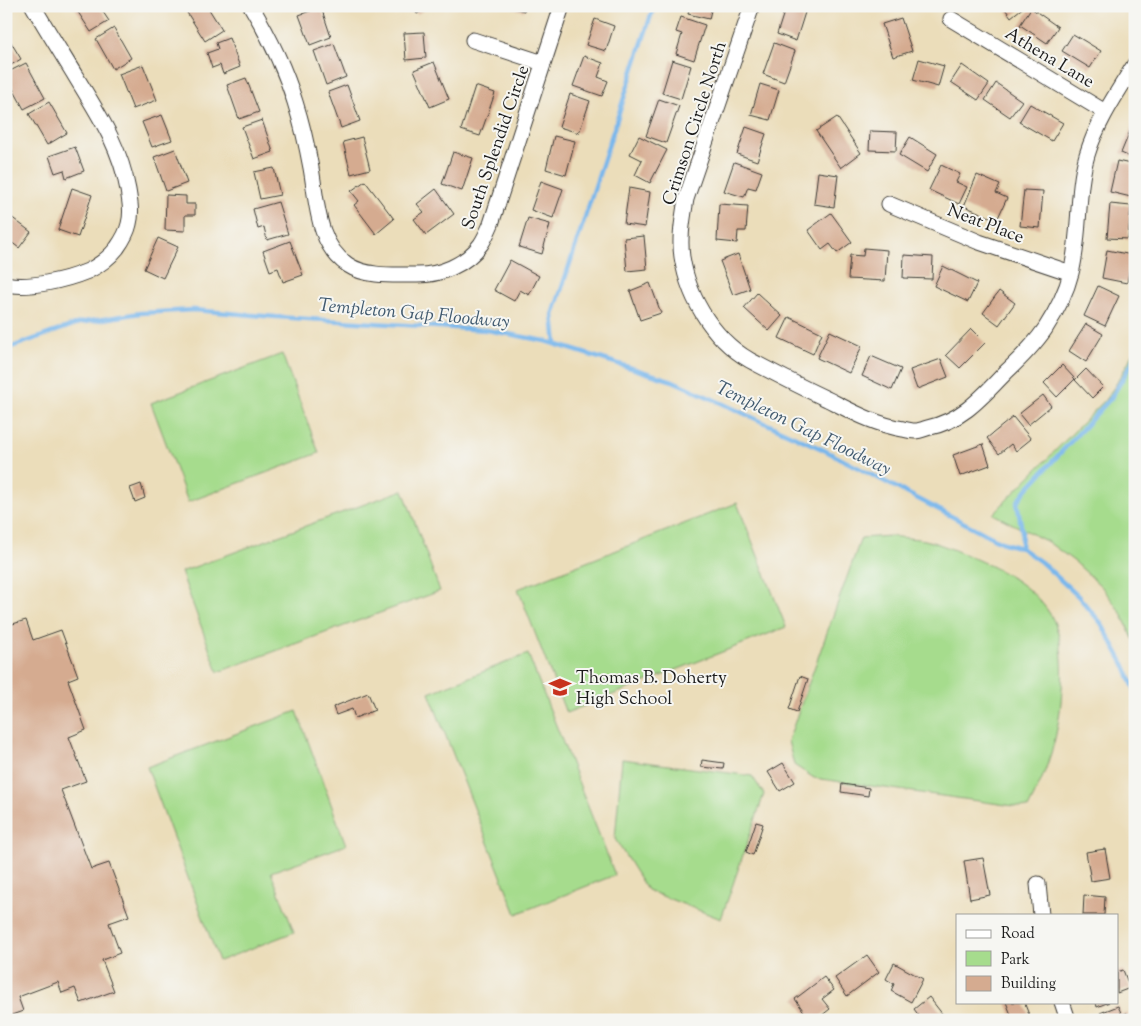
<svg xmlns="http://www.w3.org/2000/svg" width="1141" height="1026" font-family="'Sorts Mill Goudy',serif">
<rect width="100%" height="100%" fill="#f6f6f2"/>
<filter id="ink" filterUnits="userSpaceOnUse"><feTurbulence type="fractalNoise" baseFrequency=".02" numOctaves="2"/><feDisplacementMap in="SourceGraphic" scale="10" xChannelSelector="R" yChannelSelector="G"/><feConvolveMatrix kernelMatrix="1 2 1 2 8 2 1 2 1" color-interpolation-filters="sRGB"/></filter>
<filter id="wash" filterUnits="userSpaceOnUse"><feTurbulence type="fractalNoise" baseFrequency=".0096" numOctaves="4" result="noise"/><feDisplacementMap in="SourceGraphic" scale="20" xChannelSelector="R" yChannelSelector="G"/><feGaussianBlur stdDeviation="1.12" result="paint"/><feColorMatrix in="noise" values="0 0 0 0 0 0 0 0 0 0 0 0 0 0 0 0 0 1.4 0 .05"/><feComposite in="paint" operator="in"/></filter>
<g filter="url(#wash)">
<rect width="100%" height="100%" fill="#ebddba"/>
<path fill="#a6dc8d" stroke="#617c54" d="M1135 350V643L1121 613 1102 587 1075 562 1048 542 993 514 1105 400 1115 386Z
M282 354 319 453 188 502 151 403Z
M403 490 440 591 218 672 181 572Z
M737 503 786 627 566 713 518 589Z
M891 536C902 538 914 538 925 540 938 543 952 549 964 554 997 568 1030 583 1050 614 1071 646 1062 724 1049 759 1044 776 1036 792 1028 808L814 778 794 765 788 741 861 538Z
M528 654 615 875 516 914 429 693Z
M297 711 346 845 271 872 294 932 219 961 147 767Z
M622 759 752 776 764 794 721 919 647 890 615 839Z"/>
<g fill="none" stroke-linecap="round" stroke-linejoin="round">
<path stroke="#79b7ec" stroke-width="4.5" d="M556 344 553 315 654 6
M6 349 79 323 140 313 194 310 276 317 487 330 545 341 673 381 822 449 1001 542 1021 548 1041 562 1078 596 1101 623 1124 664 1135 690
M1021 548 1022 531 1017 502 1027 489 1111 398 1135 358"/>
</g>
<g id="blocks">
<path fill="#d5ab90" d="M74 6H99L109 21 91 32Z
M193 6H207L222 30 205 41 186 11Z
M412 6H430L417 14Z
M506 6H525L524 11Z
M690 6H712L709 19 688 14Z
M786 6H807L796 41 777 34Z
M1003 6H1025L1011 17Z
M321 7 331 37 310 45 299 15Z
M1031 8 1058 27 1047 43 1020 25Z
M681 17 705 25 694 60 676 54 682 34 676 32Z
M901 18 912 51 893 57 882 24Z
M595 19 614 26 606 51 586 45Z
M114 28 131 58 113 69 96 39Z
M424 32 426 58 406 60 404 33Z
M6 34 21 59 6 68Z
M1073 34 1101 51 1090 68 1062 51Z
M229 38 240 67 223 74 220 65 212 68 207 53 218 49 216 43Z
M774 43 795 51 784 82 763 74Z
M334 44 346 77 326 85 314 51Z
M584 56 603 63 598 77 608 81 602 96 573 86Z
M919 59 944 66 938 87 913 80Z
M672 60 691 66 681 99 662 93Z
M434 62 449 99 430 107 414 70Z
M26 63 45 98 24 109 6 76V73Z
M143 65 157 100 133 109 119 74Z
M962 65 989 84 978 100 951 82Z
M246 78 259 112 239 119 227 85Z
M996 83 1022 101 1010 117 985 100Z
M760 84 779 90 770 120 751 115Z
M347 85 360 121 341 128 328 92Z
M475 86 495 93 480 136 461 130Z
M570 94 590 101 579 133 559 127Z
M659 99 679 106 666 143 646 136Z
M49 102 67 133 47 145 29 114Z
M1030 104 1063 123 1052 141 1019 122Z
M162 115 172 140 152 147 142 122Z
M837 117 861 153 841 168 816 131Z
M1135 119V159L1121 153Z
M262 120 273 152 254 159 242 127Z
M746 127 766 134 757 161 737 154Z
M870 131 897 132 896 151 869 150Z
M554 136 575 141 566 175 546 169Z
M639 136 667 150 650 183 635 175 642 160 630 154Z
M362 137 370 169 351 174 343 142Z
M910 137 937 154 927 172 899 155Z
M75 147 84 171 66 178 64 170 55 173 49 156Z
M175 149 187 183 166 191 154 157Z
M453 152 473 158 462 191 442 184Z
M1117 161 1135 165V198L1110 192Z
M734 162 762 172 756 189 748 187 744 197 724 191Z
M941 165 960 174 956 182 967 187 959 204 929 190Z
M274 168 280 195 260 199 254 172Z
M818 172 838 175 834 207 814 204Z
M977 175 1000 185 996 193 1007 198 997 220 964 206Z
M365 181 394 219 376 234 354 205 359 201 351 191Z
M541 181 563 189 553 218 531 210Z
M72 188 92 195 78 237 58 230Z
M629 188 650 192 645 227 624 224Z
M436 189 454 214 426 235 414 219 424 212 417 204Z
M1024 190 1043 191 1040 228 1020 226Z
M166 195 186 196V204H195V215H185V231L165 230Z
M278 202 288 234 267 240 264 227 258 229 253 209Z
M719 204 748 206 746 231H738L737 243 717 241Z
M1110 204 1131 206 1128 239 1107 238Z
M6 213 31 232 19 248 6 238Z
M831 213 852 242 837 253 830 244 822 250 808 230Z
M528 218 550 224 542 254 519 247Z
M644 236 647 269 627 271 624 238Z
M158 238 178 247 163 278 144 269Z
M290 241 303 275 283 282 278 268 270 271 263 251Z
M864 248 887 250 885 281 848 279 850 255 863 256Z
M1107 250 1132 255 1127 283 1102 278Z
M738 254 750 289 733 295 720 261Z
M904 255 933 257 932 279 903 278Z
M510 260 539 276 529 295 520 290 514 301 494 290Z
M943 266 977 283 968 302 934 286Z
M650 283 661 313 640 320 630 291Z
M1098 286 1119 296 1105 326 1084 316Z
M999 291 1015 303 999 325 983 313Z
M757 293 782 316 769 331 744 308Z
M789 317 822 333 813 354 779 338Z
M1086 324 1103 334 1086 362 1069 351Z
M971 329 985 343 960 368 946 355Z
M830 331 862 346 849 373 817 358Z
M871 356 901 369 892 390 862 376Z
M941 359 948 377 917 389 910 370Z
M1062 365 1075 379 1057 397 1044 383Z
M1086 369 1103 387 1092 398 1075 380Z
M1043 395 1051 406 1028 425 1019 414Z
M1013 417 1031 439 1016 451 1011 444 999 454 987 438Z
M983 444 990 465 960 476 953 455Z
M141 484 145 498 135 502 130 488Z
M26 620 33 640 61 630 78 676 68 680 86 730 69 737 86 781 61 790 91 869 109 863 129 916 109 923 120 953 102 960 114 991 81 1003 75 988 62 993 58 982 18 997 23 1011 6 1017V626Z
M800 676 808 679 797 712 789 709Z
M368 693 375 710 355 718 352 709 336 715 333 707Z
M702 760 724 763 723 769 701 767Z
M783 763 795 782 780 791 768 772Z
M842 784 869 788 868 796 841 792Z
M756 822 763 824 753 855 746 852Z
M1105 849 1110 878 1091 881 1086 852Z
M983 858 990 895 970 899 964 861Z
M1084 895 1105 897 1104 915H1083Z
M867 955 879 972 847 996 835 978Z
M894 963 923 979 911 1002 891 991 894 984 886 979Z
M1123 970 1130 988 1117 993V972Z
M824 977 834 990 822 999 830 1009 816 1020H810L795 999Z
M929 997 947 1020H922L914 1009Z
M1006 1002H1024L1031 1020H1013Z
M1096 1002H1109L1097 1007Z
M1118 1006 1122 1015 1127 1013 1130 1020H1102L1100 1013Z"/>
</g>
</g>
<g filter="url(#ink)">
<use href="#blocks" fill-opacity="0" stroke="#3b3934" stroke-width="1"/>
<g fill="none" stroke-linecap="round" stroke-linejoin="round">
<g stroke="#3b3934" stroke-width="17">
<path id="minor" d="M251 6C269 36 285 69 295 102 302 124 307 146 311 168 317 201 317 245 348 265 366 277 394 275 414 275 439 276 466 265 481 244 485 238 488 231 491 224L562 6
M752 6 686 199C683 218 679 238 682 257 689 301 716 344 757 364 780 376 803 388 827 399 851 411 876 425 903 429 907 430 911 431 915 431 919 431 924 429 927 428 962 421 982 397 1006 372 1020 359 1034 345 1045 329 1056 312 1066 293 1071 273 1081 235 1076 192 1087 155 1097 122 1117 93 1135 64
M951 19 1105 112
M473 40 543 63
M889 204 979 242 1071 273
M6 284C29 289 66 280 88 271 100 265 109 258 117 248 122 241 127 233 129 224 132 213 130 202 128 190 120 146 99 115 76 77 62 54 47 30 33 6
M1038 884 1041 915
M1062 1002 1068 1020"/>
</g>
<use href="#minor" stroke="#fff" stroke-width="15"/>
</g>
</g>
<defs>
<g id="school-bare" transform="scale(1.725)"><path d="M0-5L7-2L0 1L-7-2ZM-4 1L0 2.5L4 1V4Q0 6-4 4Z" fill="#c8321e" stroke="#f6f6f2" stroke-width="2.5" paint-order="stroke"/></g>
</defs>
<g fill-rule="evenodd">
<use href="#school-bare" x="560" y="687"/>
</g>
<g text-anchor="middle" stroke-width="4" stroke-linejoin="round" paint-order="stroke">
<g font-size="18" fill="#1c1c1c" stroke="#f6f6f2">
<text transform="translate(1050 57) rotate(31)" y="6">Athena Lane</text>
<text transform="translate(694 123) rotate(-72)" y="6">Crimson Circle North</text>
<text transform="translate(495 147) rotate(-71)" y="6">South Splendid Circle</text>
<text transform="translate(986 223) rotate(21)" y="6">Neat Place</text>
</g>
<g font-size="18" fill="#1c1c1c" stroke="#f6f6f2" text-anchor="start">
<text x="576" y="683">Thomas B. Doherty<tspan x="576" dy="21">High School</tspan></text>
</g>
<g font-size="19" font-style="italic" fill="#415a6f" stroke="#f6f6f2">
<text transform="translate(414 312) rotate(5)" y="7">Templeton Gap Floodway</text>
<text transform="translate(804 427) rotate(26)" y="7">Templeton Gap Floodway</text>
</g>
</g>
<rect width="1141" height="1026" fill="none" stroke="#f6f6f2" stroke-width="25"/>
<rect x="956" y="914" width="162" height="90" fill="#f6f6f2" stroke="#9f9f9c"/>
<rect x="966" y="930" width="25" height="8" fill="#ffffff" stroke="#9f9f9c"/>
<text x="1001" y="938" font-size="15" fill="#1c1c1c">Road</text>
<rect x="966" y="951" width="25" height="15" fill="#a6dc8d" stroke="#9f9f9c"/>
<text x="1001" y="964" font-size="15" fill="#1c1c1c">Park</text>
<rect x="966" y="976" width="25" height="15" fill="#d5ab90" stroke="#9f9f9c"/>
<text x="1001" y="988" font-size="15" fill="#1c1c1c">Building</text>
</svg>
